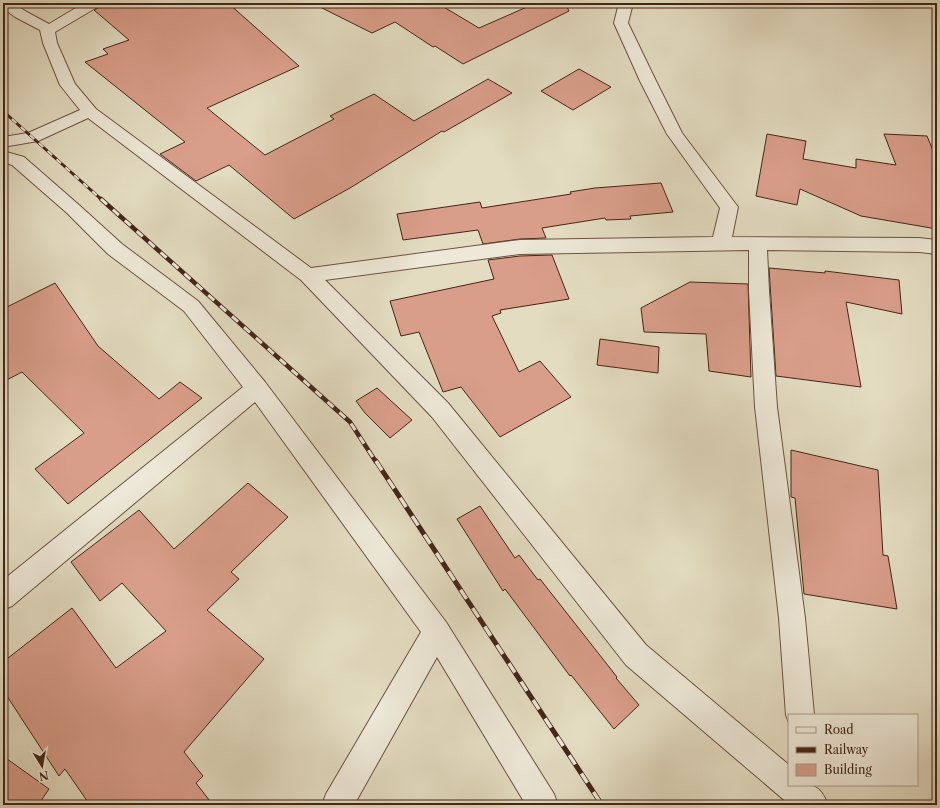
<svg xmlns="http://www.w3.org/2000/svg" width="940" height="808" font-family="'Libre Caslon Text',serif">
<rect width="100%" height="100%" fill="#e3dcc1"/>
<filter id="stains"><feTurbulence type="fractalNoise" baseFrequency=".005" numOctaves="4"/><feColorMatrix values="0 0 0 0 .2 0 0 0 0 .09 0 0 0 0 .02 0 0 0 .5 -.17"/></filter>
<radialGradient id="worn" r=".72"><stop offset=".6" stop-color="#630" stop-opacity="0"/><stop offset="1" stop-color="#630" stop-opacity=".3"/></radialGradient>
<path fill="#d99e8a" stroke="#442518" d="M102 3H228L299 66 207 108 265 155 334 119 330 116 374 94 414 121 488 79 512 93 444 132 442 131 350 188 294 219 229 165 196 181 160 154 185 142 85 62 108 54 103 49 129 40 94 10 100 7Z
M312 3H437L479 28 536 3H565L569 11 463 64 435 46 433 47 395 22 372 33Z
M579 69 611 87 573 110 541 91Z
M767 134 806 141 803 159 856 168V159L896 165 884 134 927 136 937 160V229L861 216 800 189 797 205 756 196Z
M661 183 673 212 630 216 631 219 606 220 605 218 542 228 546 238 520 239 483 244 478 230 403 240 397 214 480 202 482 208 571 194 570 192 595 188Z
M552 255 569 299 500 310 501 313 492 316 519 372 540 361 571 397 500 437 461 387 443 392 419 332 401 336 390 301 494 279 488 260 520 256Z
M769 268 825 273V271L899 280 902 314 846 302 861 387 776 376Z
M690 282 748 284 751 377 709 371 706 334 644 332 641 308Z
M55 283 98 346 159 399 180 382 202 398 68 504 35 469 84 433 22 372 3 382V309Z
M600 339 659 347 658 373 597 365Z
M377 388 412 420 390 438 365 413 356 401Z
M791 450 878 470 883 555 888 556 897 609 804 594 795 498 791 497Z
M248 483 288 517 231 572 239 579 207 610 264 659 184 752 203 776 196 783 213 805H90L65 769 59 776 3 690V662L72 608 116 668 166 631 122 583 100 601 71 562 139 510 174 549Z
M480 506 515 558 519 555 538 580 540 579 617 677 616 678 639 705 614 729 571 675 570 676 505 589 503 591 457 519Z
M3 756 49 789 38 805H3Z"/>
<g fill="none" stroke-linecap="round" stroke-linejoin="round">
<g stroke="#6c5342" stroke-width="2">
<path id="street" d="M3 3H14L25 11 49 24 84 3H101L99 6 55 32 57 43 75 84 96 109 311 268 520 240 713 237 720 208 667 134 640 81 614 23 619 3H633L628 23 656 81 682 133 738 207 732 237 919 238 937 240V254L919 252 767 250 769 291 777 407 805 618 814 715H789V723L786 715 779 618 755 407 749 291V250L520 254 325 280 448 403 646 645 789 765V785C811 785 819 782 828 805H790L626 665 432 417 301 280 88 118 38 141 3 147V137L28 133 80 110 60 85 43 43 40 30 15 17 3 8Z
M3 151 24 157 79 205 122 244 198 301 265 382 446 622 554 794 558 805H526L437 657 354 805H322L326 794 421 632 255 402 12 606 3 610V580L243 387 184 311 108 254 67 213 12 165 3 162Z"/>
</g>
<use href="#street" fill="#ede8d7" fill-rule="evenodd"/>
<g stroke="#442518" stroke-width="3">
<path id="rail-far2" d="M3 111 102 200"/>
</g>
<g stroke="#442518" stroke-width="4.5">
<path id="rail-far1" d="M101 199 350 422 376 462"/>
</g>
<g stroke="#442518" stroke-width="5">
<path id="rail" d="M376 461 602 805"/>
</g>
<use href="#rail-far2" stroke="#ede8d7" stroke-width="2" stroke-dasharray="6" stroke-linecap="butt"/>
<use href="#rail-far1" stroke="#ede8d7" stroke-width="3" stroke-dasharray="8" stroke-linecap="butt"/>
<use href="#rail" stroke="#ede8d7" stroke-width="3.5" stroke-dasharray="11" stroke-linecap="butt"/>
</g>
<rect width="940" height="808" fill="none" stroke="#e3dcc1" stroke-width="16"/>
<rect x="4" y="4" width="932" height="800" fill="none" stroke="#442518" stroke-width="2"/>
<rect x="8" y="8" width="924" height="792" fill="none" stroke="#442518"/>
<rect x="788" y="714" width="130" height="72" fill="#ede8d7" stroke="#a99a8b"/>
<rect x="796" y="727" width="20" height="6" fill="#ede8d7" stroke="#a99a8b"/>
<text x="824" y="734" font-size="12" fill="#442518">Road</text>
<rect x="796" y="747" width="20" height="6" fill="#442518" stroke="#a99a8b"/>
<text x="824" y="754" font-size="12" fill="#442518">Railway</text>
<rect x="796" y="764" width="20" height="12" fill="#d99e8a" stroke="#a99a8b"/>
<text x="824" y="774" font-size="12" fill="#442518">Building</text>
<g transform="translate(42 766) rotate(169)" stroke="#ede8d7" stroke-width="3" paint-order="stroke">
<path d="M0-3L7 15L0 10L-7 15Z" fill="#442518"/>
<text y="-6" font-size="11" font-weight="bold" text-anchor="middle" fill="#442518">N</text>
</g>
<rect width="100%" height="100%" filter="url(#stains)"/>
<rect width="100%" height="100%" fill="url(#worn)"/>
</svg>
